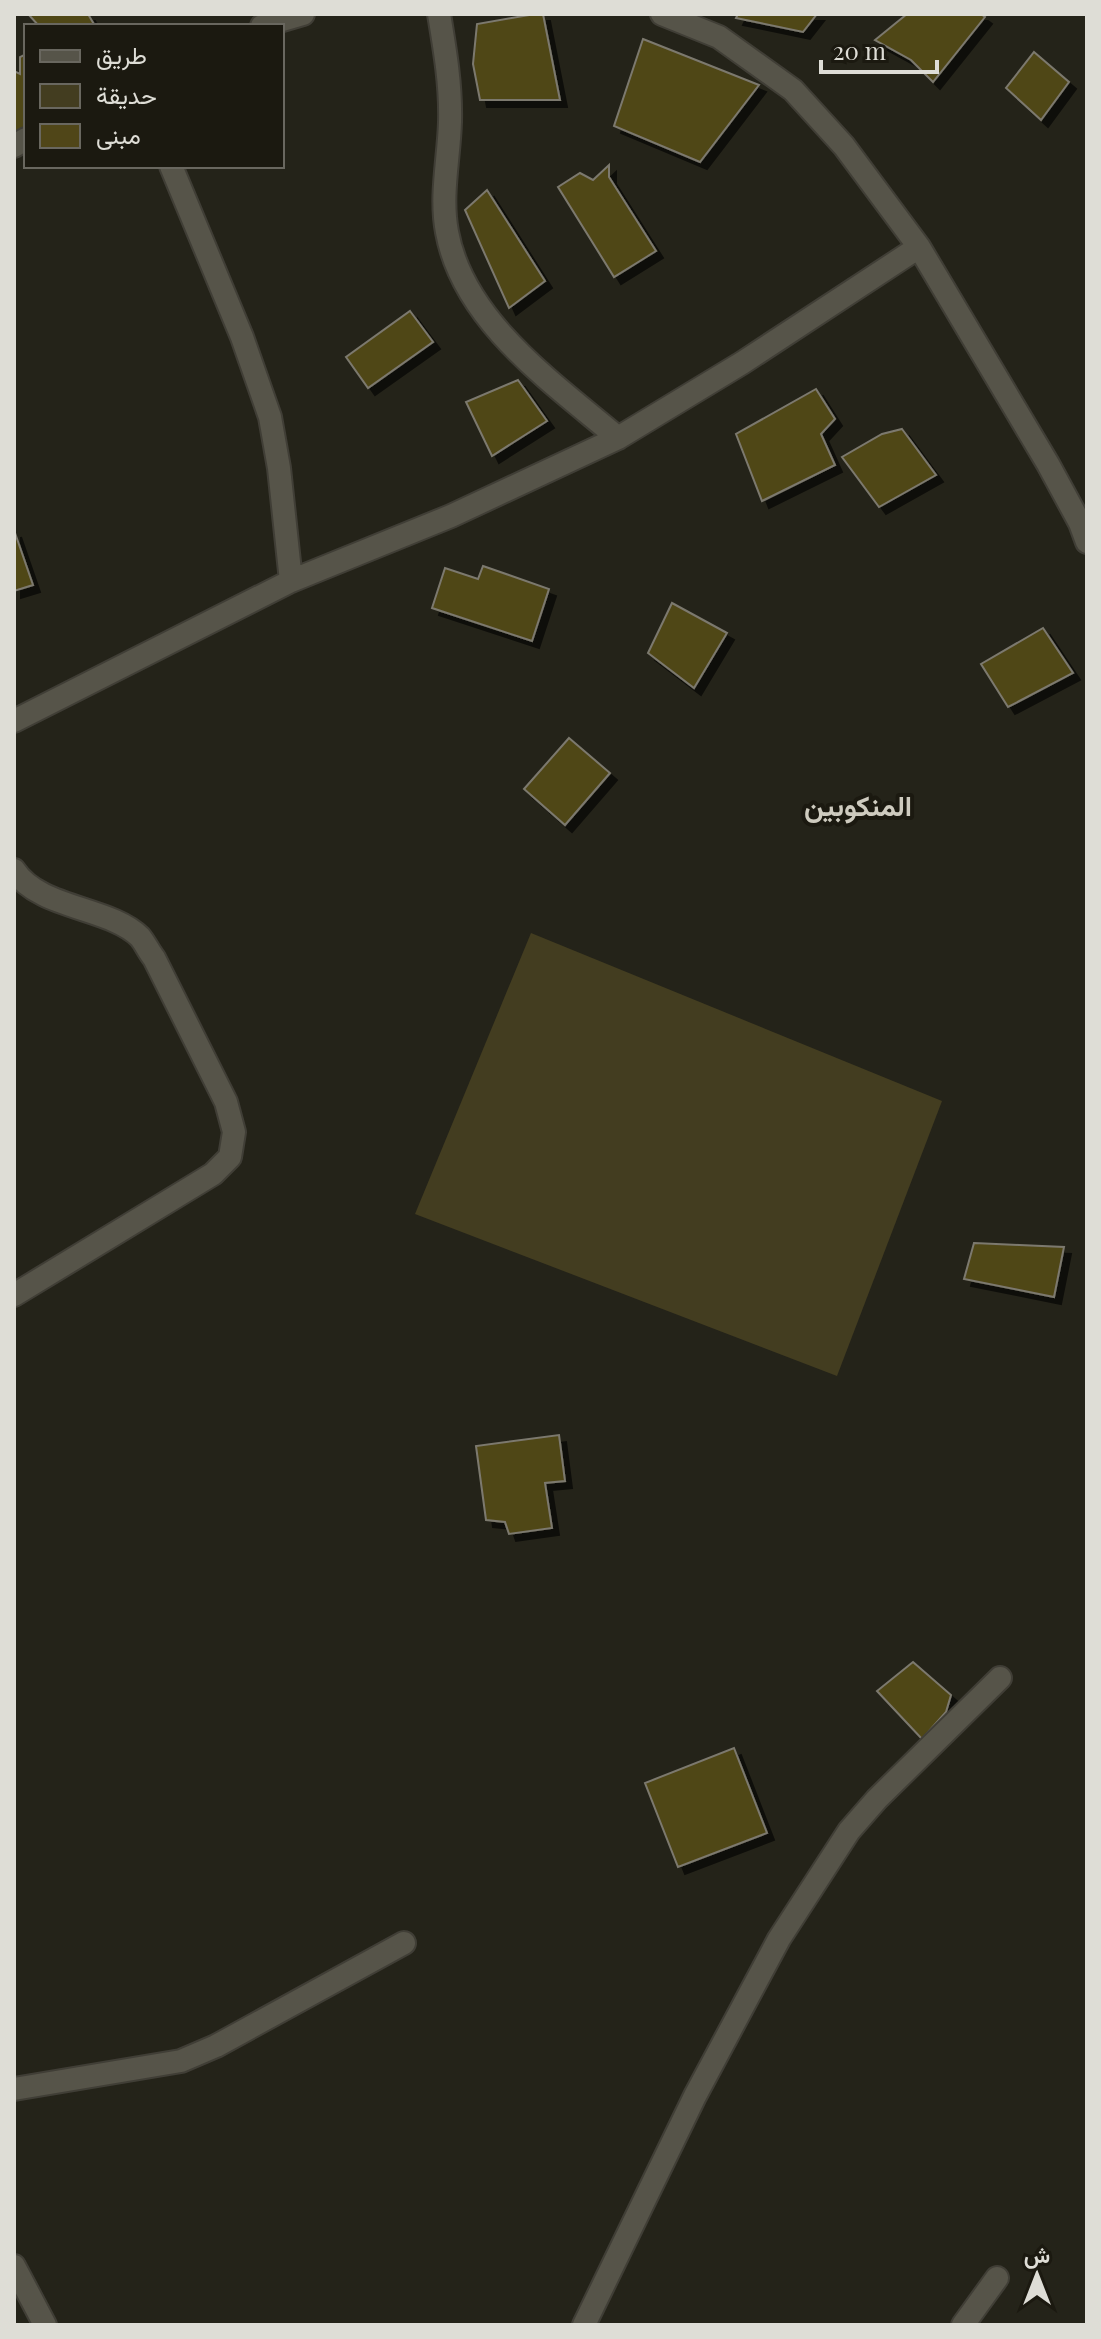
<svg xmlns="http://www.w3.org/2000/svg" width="1101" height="2339" font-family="'Playfair Display',Vazirmatn,serif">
<defs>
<filter id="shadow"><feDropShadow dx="7" dy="7" stdDeviation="0" flood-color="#0009"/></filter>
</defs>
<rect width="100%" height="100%" fill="#242319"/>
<path fill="#433d20" d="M531 933 942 1101 837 1376 415 1214Z"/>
<path fill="#504618" stroke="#7c796e" stroke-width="2" filter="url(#shadow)" d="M28 14H88L95 26H39Z
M535 14H543L560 100H480L473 64 477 24Z
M738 14H817L803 32 736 18Z
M907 14H981L985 17 933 82 911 60 875 40Z
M643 39 759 85 700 162 614 126Z
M1034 52 1069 82 1041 120 1006 88Z
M26 54V132L14 136V71L20 74V57Z
M609 165V177L656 251 614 277 558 187 580 173 593 180Z
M487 190 545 281 509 308 465 210Z
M410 311 433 342 368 388 346 357Z
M518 380 547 421 492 456 466 402Z
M816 389 835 419 821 434 835 465 762 501 736 434Z
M902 429 936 475 879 507 842 457 882 434Z
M14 530 33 585 14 591Z
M483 566 549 589 532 641 432 608 445 568 478 579Z
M672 603 727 633 694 688 648 653Z
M1043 628 1073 673 1008 707 981 664Z
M569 738 610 773 565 825 524 789Z
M974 1243 1064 1247 1054 1297 964 1279Z
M559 1435 565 1481 545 1483 552 1528 509 1534 505 1522 486 1520 476 1446Z
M913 1662 951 1695 946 1712 922 1739 877 1691Z
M734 1748 767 1833 678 1867 645 1783Z"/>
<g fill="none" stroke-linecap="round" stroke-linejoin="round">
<g stroke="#403e36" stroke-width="26">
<path id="minor" d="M439 14C445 50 451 85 450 122 449 158 440 196 447 232 463 321 553 383 618 438
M662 14 719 37 793 90 844 146 919 247 1048 464 1080 523 1087 542
M262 26 303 14
M14 146 26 139
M171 166 242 337 270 417 279 468 291 581
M14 721 291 581 451 516 618 438 742 363 919 247
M14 870C39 909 110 907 140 937 145 943 149 952 154 958L226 1102 234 1132 230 1157 213 1174 14 1295
M14 2089 181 2061 216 2046 404 1943
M14 2266 45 2325
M584 2325 695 2096 779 1939 849 1831 877 1799 1000 1678
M963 2325 997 2278"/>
</g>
<use href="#minor" stroke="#565449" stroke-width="22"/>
</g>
<g text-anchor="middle" stroke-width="8" stroke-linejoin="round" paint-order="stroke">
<g font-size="28" font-weight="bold" fill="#cecbbf" stroke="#1b1910">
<text x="858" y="816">المنكوبين</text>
</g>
</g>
<rect width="1101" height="2339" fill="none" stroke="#deddd6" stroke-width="32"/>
<rect x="24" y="24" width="260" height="144" fill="#1b1910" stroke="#69675f" stroke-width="2"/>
<rect x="40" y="50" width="40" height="12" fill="#565449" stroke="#69675f" stroke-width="2"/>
<text x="96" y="64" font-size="24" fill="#deddd6">طريق</text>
<rect x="40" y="84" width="40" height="24" fill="#433d20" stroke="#69675f" stroke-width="2"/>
<text x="96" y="104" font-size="24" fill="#deddd6">حديقة</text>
<rect x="40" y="124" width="40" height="24" fill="#504618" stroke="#69675f" stroke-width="2"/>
<text x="96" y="144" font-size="24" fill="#deddd6">مبنى</text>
<g transform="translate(1037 2275)" stroke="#1b1910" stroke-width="6" paint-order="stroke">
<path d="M0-6L14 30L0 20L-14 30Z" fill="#deddd6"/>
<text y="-12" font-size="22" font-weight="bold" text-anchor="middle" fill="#deddd6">ش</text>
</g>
<path d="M821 60v12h116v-12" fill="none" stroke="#deddd6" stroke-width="4"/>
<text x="833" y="60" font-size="24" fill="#deddd6" stroke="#1b1910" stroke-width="6" paint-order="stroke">20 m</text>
</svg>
